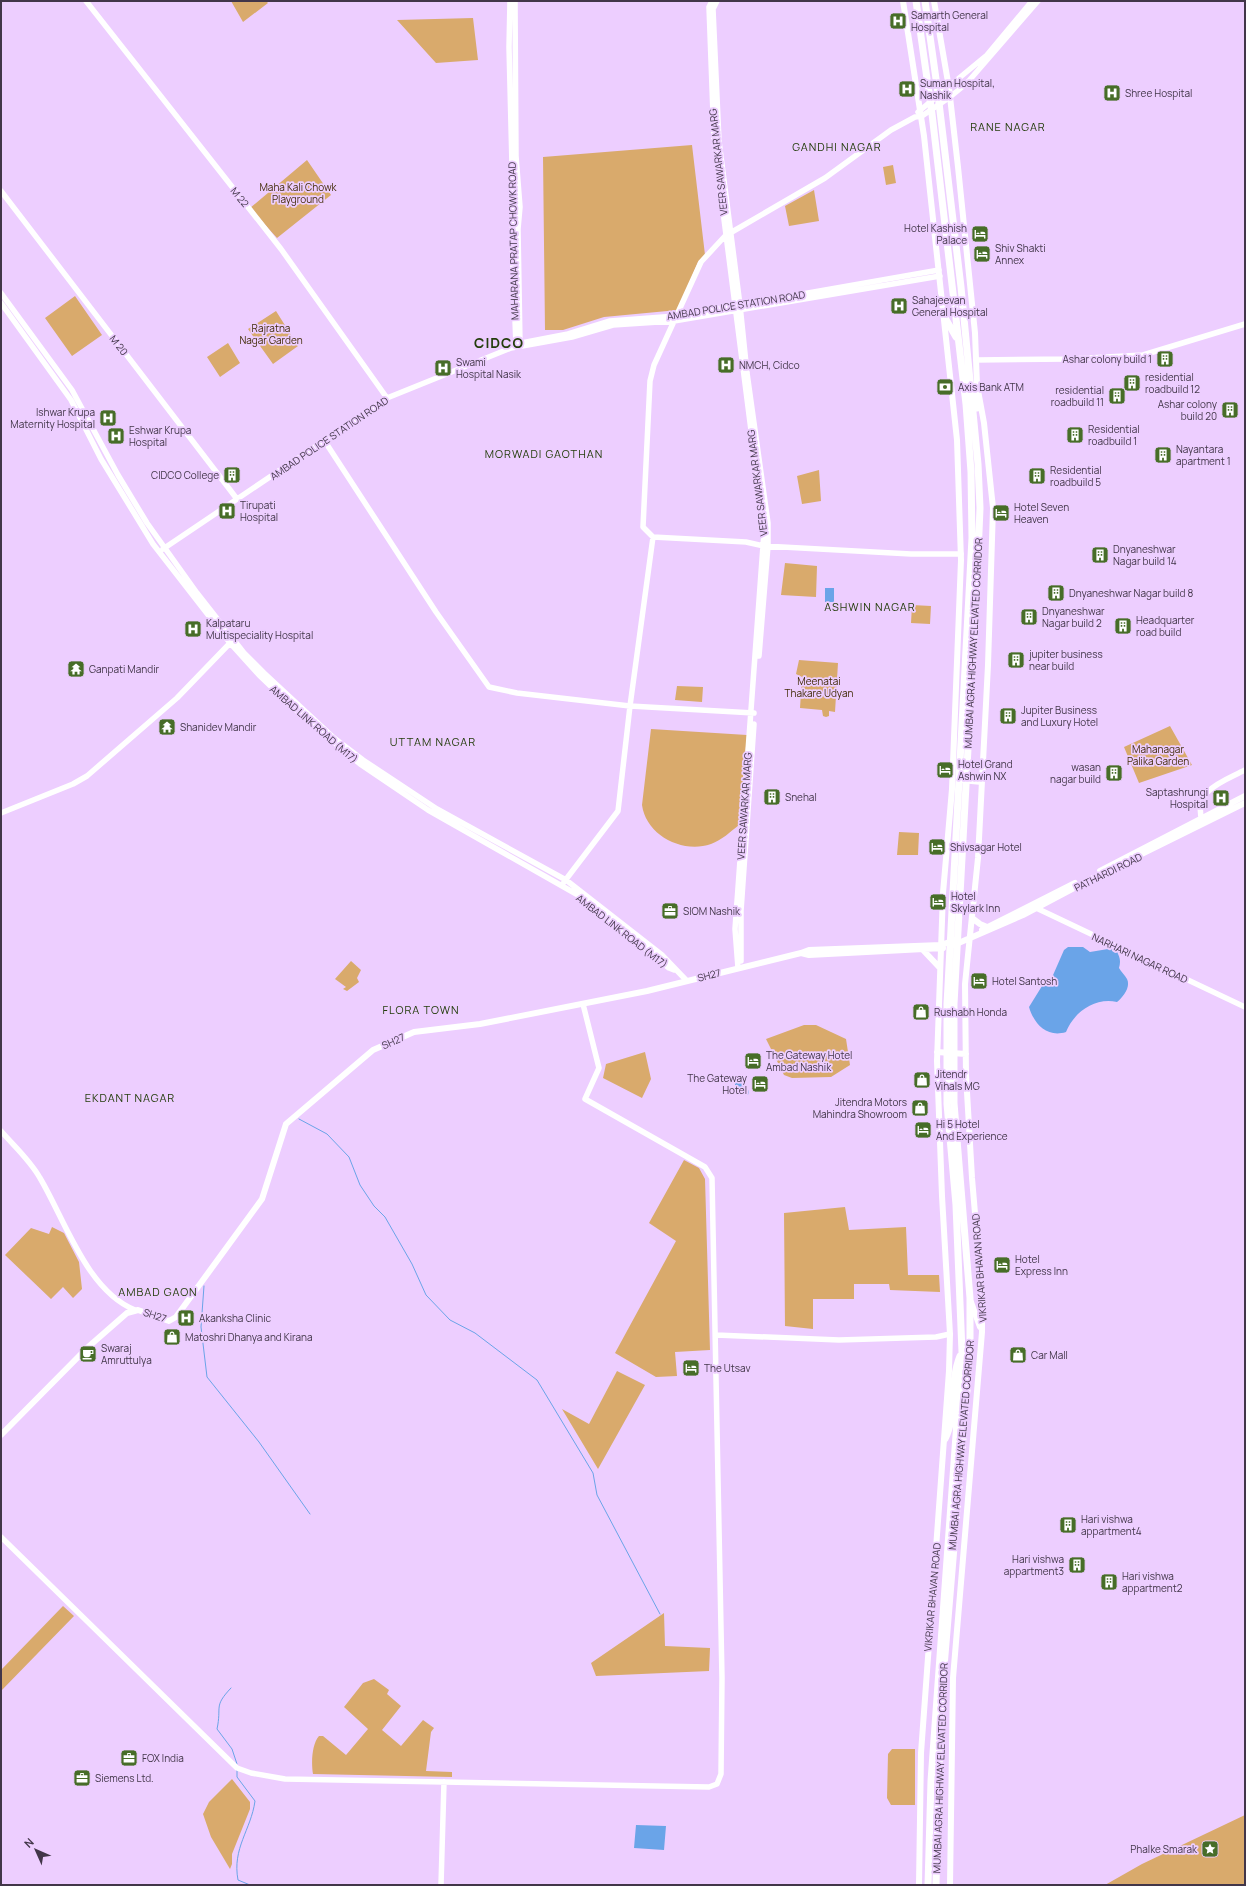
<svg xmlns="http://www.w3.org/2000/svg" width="1246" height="1886" font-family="Manrope,sans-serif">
<rect width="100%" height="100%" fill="#edceff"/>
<path fill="#d9aa6c" d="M231 1H266L268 3 243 22Z
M473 18 478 60 436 63 397 20Z
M692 145 705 255 698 262 678 310 604 317 563 330H545L543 157Z
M307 160 331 195 277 238 250 208Z
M893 165 896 183 886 185 883 167Z
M814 190 819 221 789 226 785 206Z
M75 296 102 335 72 356 45 318Z
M276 311 298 346 273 364 248 329Z
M228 343 240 363 220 377 207 357Z
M819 470 821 501 802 504 797 476Z
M785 563 817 566 816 597 781 595Z
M912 605 931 606 930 624 911 623Z
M799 660 838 663 835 712 829 711V716L826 717 823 716 822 710 800 708 802 677 796 674Z
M677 686 703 687 702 702 675 700Z
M1170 726 1192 765 1139 783 1124 747Z
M651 729 747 735 739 825C730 832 722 840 711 844 682 854 646 835 642 805Z
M899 832 919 833 918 855H897Z
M351 961 361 970 357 978 359 982 347 991 343 989 346 987 335 979Z
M804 1025H816L846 1039 850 1065 831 1077 792 1078 784 1075 766 1039Z
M645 1052 651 1079 642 1098 603 1078 606 1064Z
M684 1160 699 1168 705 1179 710 1350 675 1352 677 1376 656 1377 615 1353 676 1241 649 1223Z
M845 1207 849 1230 906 1227 908 1275H939L940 1292 890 1290 889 1284H854V1299H813V1329L785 1326 784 1213Z
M52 1227 64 1233 79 1262 82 1289 73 1298 63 1287 51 1299 5 1255 31 1228 49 1234Z
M617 1371 645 1385 598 1469 562 1409 589 1424Z
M63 1606 74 1616 1 1691V1670Z
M664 1613 665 1646 710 1648 709 1671 596 1676 591 1663Z
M374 1679 389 1690 387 1694 401 1706 382 1730 401 1746 423 1720 434 1728 431 1732 426 1771 452 1772V1777L313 1774C311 1762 312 1744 319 1736H323L346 1755 368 1729 344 1707 363 1683Z
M892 1749H915V1805H891L887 1798 888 1754Z
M232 1779 250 1802V1809L232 1854V1864L230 1869 211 1837 203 1814 209 1802Z
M1245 1815V1885H1105L1142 1864Z"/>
<path fill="#6aa4e8" d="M825 588H834V602H825Z
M1068 947H1083L1090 952 1108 949 1116 950C1120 957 1121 961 1119 968 1121 972 1125 975 1127 979 1131 987 1123 997 1117 1002 1095 997 1074 1012 1066 1032 1047 1038 1034 1024 1029 1007L1042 986 1050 982 1064 950Z
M739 1081C745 1084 750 1088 748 1095H744L738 1092 735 1087V1082Z
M636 1825 666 1826 664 1850 634 1848Z"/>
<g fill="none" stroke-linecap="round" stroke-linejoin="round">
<path stroke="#6aa4e8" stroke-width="1" d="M299 1119 327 1134 349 1157 360 1185 374 1206 385 1217 412 1264 426 1295 450 1320 475 1333 537 1380 593 1473 597 1495 660 1614
M204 1286 201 1327 207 1377 259 1442 310 1514
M231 1688C213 1707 222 1706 217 1729L232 1749 237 1764
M237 1770V1777L255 1801C251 1830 232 1848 238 1880L250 1885"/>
<path stroke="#fff" stroke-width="5.5" d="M86 1 281 249 387 398
M510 1 509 47 513 205 512 241 516 346
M515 1 516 156 520 207 518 229 520 343 518 346
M712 1 709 7 714 141 764 532 735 929 738 968
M717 1 713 9 719 141 740 305 747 373 768 523V546L759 656
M918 112 987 55 1032 1
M1 191 237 499
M1 293 72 390 118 475 147 523 197 593 244 653 264 673 334 738 363 760 437 809 566 880 662 955 686 980
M1 303 71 400 101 459 153 544 230 643 259 675 303 717 360 764 428 810 578 895 669 968 674 970
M511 348 572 337 613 325 674 321 940 276
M976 360 1070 359 1143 355 1245 324
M324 440 436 612 489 687 517 693 630 706 754 713
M163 549 387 398 511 348 516 344 568 334 610 321 676 316 939 270
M961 554H911L764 546 746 542 653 537 643 527 650 381 654 365 701 262 725 236 825 178 891 130 915 117 922 116 950 97 967 83 1038 1
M1 813 73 784 87 776 177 698 232 641
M1202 821C1193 790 1222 782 1245 770
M564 882 618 811 630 706 653 537
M1032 906 1245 1007
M741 961V911L754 724
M1 1131C14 1146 30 1160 40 1178 65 1220 87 1291 135 1310
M716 1335 839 1340 936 1337 950 1334
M1 1537 237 1768 251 1773 285 1779 709 1787 717 1784 721 1774 722 1678 712 1178 705 1167 585 1099 599 1068 583 1004
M441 1885 444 1782"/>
<path stroke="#fff" stroke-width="6" d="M903 1 924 136 957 440 961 560 952 789 943 893 937 1061 942 1196 950 1334 949 1371 921 1753 919 1885
M934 1 949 88 958 167 975 333 977 385 984 423 993 508 988 665 978 858 965 984 966 1075 972 1178 982 1296V1332L953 1678 950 1885
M961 780 982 782
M1100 871 1245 796
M972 918 980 924 987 927
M982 930 1075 883
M954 945 1023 915 1089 880 1245 803
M923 950 940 968
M801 953 809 950 941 945 955 940
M937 1052 966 1054
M971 1302 980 1327
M1 1435 87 1348 127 1313 138 1310 169 1321 176 1317 262 1199 286 1124 373 1050 414 1032 480 1024 647 991 801 953 809 955 943 948"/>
<path stroke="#fff" stroke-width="7" d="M916 1 932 114 966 404 971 472 972 538 947 1004V1104L956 1205 962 1352 931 1781 928 1885
M925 1 937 86 961 287 978 464 980 508 976 603 954 1004V1103L970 1298V1355L941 1703 936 1885
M944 316 956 337
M977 408V385
M945 1439C957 1416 949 1383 960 1356"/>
</g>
<defs>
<g id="hospital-square" transform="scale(0.9)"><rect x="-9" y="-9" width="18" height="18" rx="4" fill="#476d28" stroke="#edceff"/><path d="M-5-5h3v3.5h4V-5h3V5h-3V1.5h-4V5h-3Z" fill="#fff"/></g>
<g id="hotel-square" transform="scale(0.9)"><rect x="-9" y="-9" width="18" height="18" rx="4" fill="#476d28" stroke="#edceff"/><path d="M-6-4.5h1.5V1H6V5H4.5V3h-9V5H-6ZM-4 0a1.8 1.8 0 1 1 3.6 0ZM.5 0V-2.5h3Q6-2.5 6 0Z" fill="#fff"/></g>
<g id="building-square" transform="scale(0.9)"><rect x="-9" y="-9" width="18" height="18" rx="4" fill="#476d28" stroke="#edceff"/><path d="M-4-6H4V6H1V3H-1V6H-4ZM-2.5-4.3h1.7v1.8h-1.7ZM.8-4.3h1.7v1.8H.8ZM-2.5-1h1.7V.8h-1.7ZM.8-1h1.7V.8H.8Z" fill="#fff"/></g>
<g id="bank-square" transform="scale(0.9)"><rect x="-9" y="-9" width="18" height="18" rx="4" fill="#476d28" stroke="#edceff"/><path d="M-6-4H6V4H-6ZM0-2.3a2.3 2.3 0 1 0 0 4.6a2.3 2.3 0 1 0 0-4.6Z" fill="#fff"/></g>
<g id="temple-square" transform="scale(0.9)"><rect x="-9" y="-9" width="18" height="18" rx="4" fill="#476d28" stroke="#edceff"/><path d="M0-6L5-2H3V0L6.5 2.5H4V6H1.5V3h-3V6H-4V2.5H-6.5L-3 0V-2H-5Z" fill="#fff"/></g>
<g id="office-square" transform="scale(0.9)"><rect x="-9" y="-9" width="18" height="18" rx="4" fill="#476d28" stroke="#edceff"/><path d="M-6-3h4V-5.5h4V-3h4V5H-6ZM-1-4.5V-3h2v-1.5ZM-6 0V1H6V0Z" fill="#fff"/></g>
<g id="shop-square" transform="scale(0.9)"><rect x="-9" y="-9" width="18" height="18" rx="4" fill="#476d28" stroke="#edceff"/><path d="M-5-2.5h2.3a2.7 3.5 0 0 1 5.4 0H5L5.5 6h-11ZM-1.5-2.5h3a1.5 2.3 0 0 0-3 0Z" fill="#fff"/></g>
<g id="cafe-square" transform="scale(0.9)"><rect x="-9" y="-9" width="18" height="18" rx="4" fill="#476d28" stroke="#edceff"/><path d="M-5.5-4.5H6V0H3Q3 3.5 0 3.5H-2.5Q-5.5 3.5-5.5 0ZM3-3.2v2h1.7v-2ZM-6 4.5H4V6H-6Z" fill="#fff"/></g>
<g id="sight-square" transform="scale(0.9)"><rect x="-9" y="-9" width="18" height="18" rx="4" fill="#476d28" stroke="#edceff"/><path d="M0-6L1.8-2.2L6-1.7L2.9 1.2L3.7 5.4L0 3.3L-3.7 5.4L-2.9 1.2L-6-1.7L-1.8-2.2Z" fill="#fff"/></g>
</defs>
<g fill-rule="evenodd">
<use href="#hospital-square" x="898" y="21"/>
<use href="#hospital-square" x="907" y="89"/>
<use href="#hospital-square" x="1112" y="93"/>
<use href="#hotel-square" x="980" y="234"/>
<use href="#hotel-square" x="982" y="254"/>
<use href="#hospital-square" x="899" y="306"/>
<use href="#building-square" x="1165" y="359"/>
<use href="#hospital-square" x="726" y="365"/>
<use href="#hospital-square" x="443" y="368"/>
<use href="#building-square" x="1132" y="383"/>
<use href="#bank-square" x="945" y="387"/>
<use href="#building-square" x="1117" y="396"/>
<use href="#building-square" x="1230" y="410"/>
<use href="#hospital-square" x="108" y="418"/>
<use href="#building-square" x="1075" y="435"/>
<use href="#hospital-square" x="116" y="436"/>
<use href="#building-square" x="1163" y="455"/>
<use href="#building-square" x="232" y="475"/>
<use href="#building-square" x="1037" y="476"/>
<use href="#hospital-square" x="227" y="511"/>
<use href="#hotel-square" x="1001" y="513"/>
<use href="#building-square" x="1100" y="555"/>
<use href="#building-square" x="1056" y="593"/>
<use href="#building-square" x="1029" y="617"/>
<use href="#building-square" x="1123" y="626"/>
<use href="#hospital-square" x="193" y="629"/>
<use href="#building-square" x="1016" y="660"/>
<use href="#temple-square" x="76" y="669"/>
<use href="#building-square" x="1008" y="716"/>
<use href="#temple-square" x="167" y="727"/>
<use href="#hotel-square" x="945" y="770"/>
<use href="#building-square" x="1114" y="773"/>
<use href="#building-square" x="772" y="797"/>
<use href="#hospital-square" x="1221" y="798"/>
<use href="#hotel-square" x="937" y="847"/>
<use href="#hotel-square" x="938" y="902"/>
<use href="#office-square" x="670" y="911"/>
<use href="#hotel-square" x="979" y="981"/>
<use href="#shop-square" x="921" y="1012"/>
<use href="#hotel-square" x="753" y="1061"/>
<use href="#shop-square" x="922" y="1080"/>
<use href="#hotel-square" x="760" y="1084"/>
<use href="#shop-square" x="920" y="1108"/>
<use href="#hotel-square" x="923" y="1130"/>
<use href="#hotel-square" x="1002" y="1265"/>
<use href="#hospital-square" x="186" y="1318"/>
<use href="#shop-square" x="172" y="1337"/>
<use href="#cafe-square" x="88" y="1354"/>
<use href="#shop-square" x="1018" y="1355"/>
<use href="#hotel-square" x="691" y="1368"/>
<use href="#building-square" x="1068" y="1525"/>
<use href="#building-square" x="1077" y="1565"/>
<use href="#building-square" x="1109" y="1582"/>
<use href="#office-square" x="129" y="1758"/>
<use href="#office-square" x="82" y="1778"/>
<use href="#sight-square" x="1210" y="1849"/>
</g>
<g text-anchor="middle" stroke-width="3.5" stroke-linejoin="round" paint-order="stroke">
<g font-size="10" fill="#423649" stroke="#edceff" text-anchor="start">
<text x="911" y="19">Samarth General<tspan x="911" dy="12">Hospital</tspan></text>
<text x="920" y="87">Suman Hospital,<tspan x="920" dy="12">Nashik</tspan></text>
<text x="1125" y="97">Shree Hospital</text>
<text x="967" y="232" text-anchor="end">Hotel Kashish<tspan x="967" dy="12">Palace</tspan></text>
<text x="995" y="252">Shiv Shakti<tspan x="995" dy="12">Annex</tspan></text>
<text x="912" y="304">Sahajeevan<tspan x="912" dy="12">General Hospital</tspan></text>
<text x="1152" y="363" text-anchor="end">Ashar colony build 1</text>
<text x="456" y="366">Swami<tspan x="456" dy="12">Hospital Nasik</tspan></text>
<text x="739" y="369">NMCH, Cidco</text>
<text x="1145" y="381">residential<tspan x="1145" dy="12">roadbuild 12</tspan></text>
<text x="958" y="391">Axis Bank ATM</text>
<text x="1104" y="394" text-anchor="end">residential<tspan x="1104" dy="12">roadbuild 11</tspan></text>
<text x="1217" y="408" text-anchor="end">Ashar colony<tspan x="1217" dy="12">build 20</tspan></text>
<text x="95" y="416" text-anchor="end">Ishwar Krupa<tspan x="95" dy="12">Maternity Hospital</tspan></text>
<text x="1088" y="433">Residential<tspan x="1088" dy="12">roadbuild 1</tspan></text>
<text x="129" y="434">Eshwar Krupa<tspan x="129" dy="12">Hospital</tspan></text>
<text x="1176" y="453">Nayantara<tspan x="1176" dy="12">apartment 1</tspan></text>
<text x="1050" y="474">Residential<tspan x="1050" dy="12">roadbuild 5</tspan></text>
<text x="219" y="479" text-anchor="end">CIDCO College</text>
<text x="240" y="509">Tirupati<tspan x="240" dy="12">Hospital</tspan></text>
<text x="1014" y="511">Hotel Seven<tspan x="1014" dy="12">Heaven</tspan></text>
<text x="1113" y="553">Dnyaneshwar<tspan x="1113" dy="12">Nagar build 14</tspan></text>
<text x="1069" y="597">Dnyaneshwar Nagar build 8</text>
<text x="1042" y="615">Dnyaneshwar<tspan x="1042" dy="12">Nagar build 2</tspan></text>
<text x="1136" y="624">Headquarter<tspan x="1136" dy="12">road build</tspan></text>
<text x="206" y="627">Kalpataru<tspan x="206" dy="12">Multispeciality Hospital</tspan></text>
<text x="1029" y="658">jupiter business<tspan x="1029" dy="12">near build</tspan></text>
<text x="89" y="673">Ganpati Mandir</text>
<text x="1021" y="714">Jupiter Business<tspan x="1021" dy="12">and Luxury Hotel</tspan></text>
<text x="180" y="731">Shanidev Mandir</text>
<text x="958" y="768">Hotel Grand<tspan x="958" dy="12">Ashwin NX</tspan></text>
<text x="1101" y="771" text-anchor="end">wasan<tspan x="1101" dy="12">nagar build</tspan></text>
<text x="1208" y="796" text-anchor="end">Saptashrungi<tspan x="1208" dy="12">Hospital</tspan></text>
<text x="785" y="801">Snehal</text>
<text x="950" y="851">Shivsagar Hotel</text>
<text x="951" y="900">Hotel<tspan x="951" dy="12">Skylark Inn</tspan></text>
<text x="683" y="915">SIOM Nashik</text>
<text x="992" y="985">Hotel Santosh</text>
<text x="934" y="1016">Rushabh Honda</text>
<text x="766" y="1059">The Gateway Hotel<tspan x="766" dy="12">Ambad Nashik</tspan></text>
<text x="935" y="1078">Jitendr<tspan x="935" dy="12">Vihals MG</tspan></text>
<text x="747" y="1082" text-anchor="end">The Gateway<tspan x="747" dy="12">Hotel</tspan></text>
<text x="907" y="1106" text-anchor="end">Jitendra Motors<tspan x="907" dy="12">Mahindra Showroom</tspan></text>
<text x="936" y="1128">Hi 5 Hotel<tspan x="936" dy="12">And Experience</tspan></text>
<text x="1015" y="1263">Hotel<tspan x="1015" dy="12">Express Inn</tspan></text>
<text x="199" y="1322">Akanksha Clinic</text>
<text x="185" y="1341">Matoshri Dhanya and Kirana</text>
<text x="101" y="1352">Swaraj<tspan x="101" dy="12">Amruttulya</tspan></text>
<text x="1031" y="1359">Car Mall</text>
<text x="704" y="1372">The Utsav</text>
<text x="1081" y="1523">Hari vishwa<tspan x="1081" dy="12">appartment4</tspan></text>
<text x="1064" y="1563" text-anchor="end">Hari vishwa<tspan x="1064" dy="12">appartment3</tspan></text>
<text x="1122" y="1580">Hari vishwa<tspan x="1122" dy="12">appartment2</tspan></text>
<text x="142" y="1762">FOX India</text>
<text x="95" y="1782">Siemens Ltd.</text>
<text x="1197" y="1853" text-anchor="end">Phalke Smarak</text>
</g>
<g font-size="10" fill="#423649" stroke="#edceff">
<text transform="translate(718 162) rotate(-96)" y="4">VEER SAWARKAR MARG</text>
<text transform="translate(240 197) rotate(51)" y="4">M 22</text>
<text transform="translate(513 241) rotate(-91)" y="4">MAHARANA PRATAP CHOWK ROAD</text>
<text transform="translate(736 305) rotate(-9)" y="4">AMBAD POLICE STATION ROAD</text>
<text transform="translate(119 345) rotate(52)" y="4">M 20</text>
<text transform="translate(329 438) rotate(-34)" y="4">AMBAD POLICE STATION ROAD</text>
<text transform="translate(757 483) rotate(-97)" y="4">VEER SAWARKAR MARG</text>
<text transform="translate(973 643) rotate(-87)" y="4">MUMBAI AGRA HIGHWAY ELEVATED CORRIDOR</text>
<text transform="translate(314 724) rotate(41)" y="4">AMBAD LINK ROAD (M17)</text>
<text transform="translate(744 806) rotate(-86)" y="4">VEER SAWARKAR MARG</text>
<text transform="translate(1108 872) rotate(-26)" y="4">PATHARDI ROAD</text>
<text transform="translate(622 931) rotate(38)" y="4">AMBAD LINK ROAD (M17)</text>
<text transform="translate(1140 958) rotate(25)" y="4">NARHARI NAGAR ROAD</text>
<text transform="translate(709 975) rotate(-14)" y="4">SH27</text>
<text transform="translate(393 1041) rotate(-24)" y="4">SH27</text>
<text transform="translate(979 1268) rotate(-94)" y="4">VIKRIKAR BHAVAN ROAD</text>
<text transform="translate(155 1315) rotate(18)" y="4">SH27</text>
<text transform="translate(961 1445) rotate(-85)" y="4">MUMBAI AGRA HIGHWAY ELEVATED CORRIDOR</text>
<text transform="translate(932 1597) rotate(-85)" y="4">VIKRIKAR BHAVAN ROAD</text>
<text transform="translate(940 1768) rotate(-88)" y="4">MUMBAI AGRA HIGHWAY ELEVATED CORRIDOR</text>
</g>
<g font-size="10" fill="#422b08" stroke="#edceff">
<text x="298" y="191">Maha Kali Chowk<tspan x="298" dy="12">Playground</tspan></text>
<text x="271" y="332">Rajratna<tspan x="271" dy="12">Nagar Garden</tspan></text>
<text x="819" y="685">Meenatai<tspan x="819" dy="12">Thakare Udyan</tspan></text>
<text x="1158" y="753">Mahanagar<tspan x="1158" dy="12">Palika Garden</tspan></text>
</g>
<g font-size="11" letter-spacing="1" fill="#243d0c" stroke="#edceff">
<text x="1008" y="131">RANE NAGAR</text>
<text x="837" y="151">GANDHI NAGAR</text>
<text x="544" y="458">MORWADI GAOTHAN</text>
<text x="870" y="611">ASHWIN NAGAR</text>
<text x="433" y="746">UTTAM NAGAR</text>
<text x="421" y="1014">FLORA TOWN</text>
<text x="130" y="1102">EKDANT NAGAR</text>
<text x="158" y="1296">AMBAD GAON</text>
</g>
<g font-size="14" font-weight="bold" letter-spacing="1" fill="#243d0c" stroke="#edceff">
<text x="499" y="348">CIDCO</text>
</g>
</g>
<rect width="1246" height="1886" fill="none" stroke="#423649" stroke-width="4"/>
<g transform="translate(36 1850) rotate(315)" stroke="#edceff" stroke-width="3" paint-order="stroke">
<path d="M0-3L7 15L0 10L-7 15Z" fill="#423649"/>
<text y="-6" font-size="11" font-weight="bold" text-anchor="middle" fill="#423649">N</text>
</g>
</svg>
